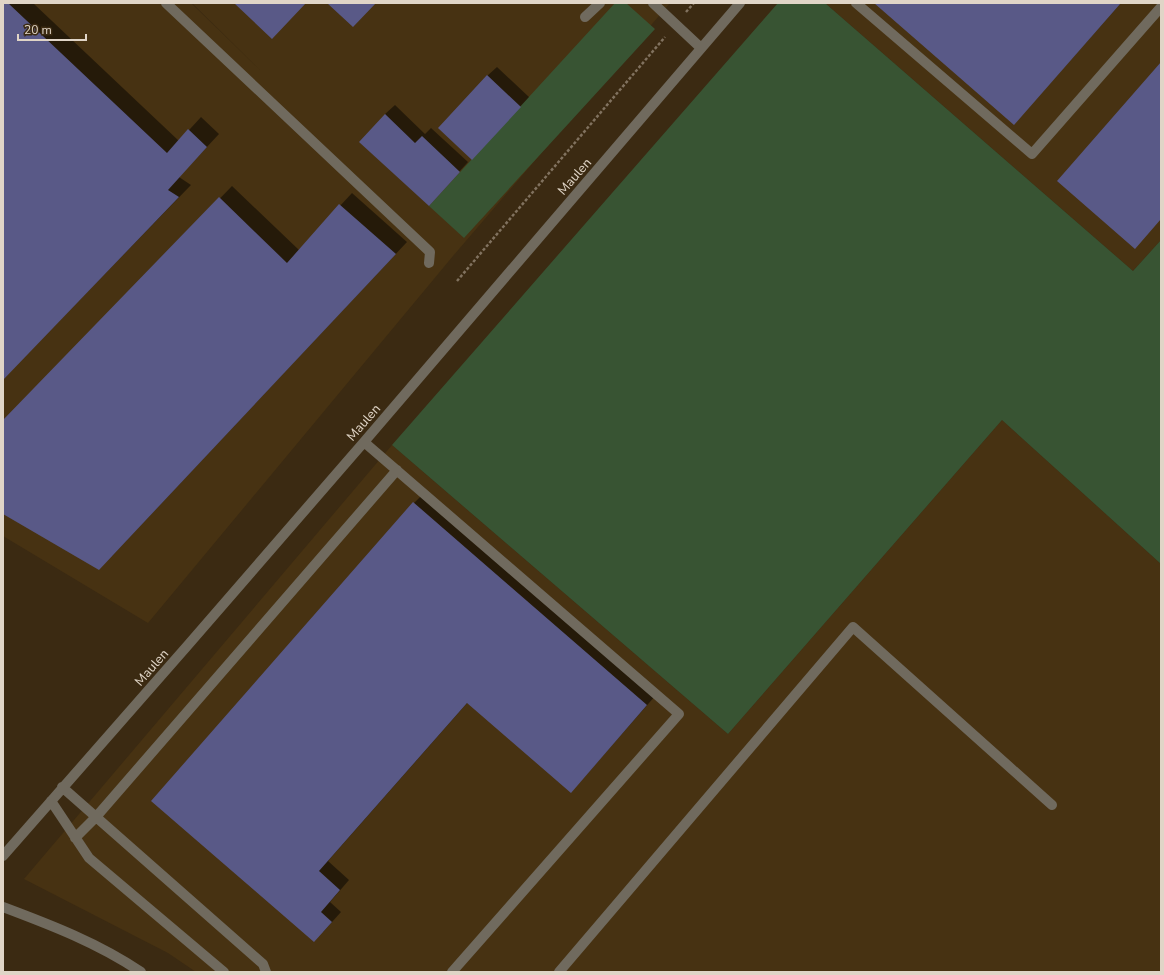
<svg xmlns="http://www.w3.org/2000/svg" width="1164" height="975" font-family="'Nunito Sans',sans-serif">
<rect width="100%" height="100%" fill="#3b2a12"/>
<path fill="#473212" d="M3 3H191L261 71 192 3H670L453 256 148 623 3 536Z
M825 3H1161V240L1133 271Z
M1002 420 1161 564V972H196L168 953 24 879 392 445 728 734Z"/>
<path fill="#385433" d="M615 3H626L655 29 464 238 429 206Z
M778 3H825L1133 271 1161 240V564L1002 420 728 734 392 445Z"/>
<path fill="#0007" d="M3 3H33L179 141 201 117 219 134 179 177 191 185 3 379Z
M876 3H1121L1014 124Z
M497 67 529 97 481 149 487 76Z
M395 105 425 134 431 128 468 162 429 205 385 114Z
M232 186 299 250 352 193 407 242 112 556 3 513V422Z
M423 494 656 695 580 782 468 702 328 861 349 880 330 902 341 912 323 932 153 801 414 503Z"/>
<path fill="#595987" d="M3 3H8L167 153 188 129 207 147 168 190 179 197 3 380Z
M234 3H306L272 39Z
M327 3H376L353 27Z
M874 3H1121L1014 125Z
M1161 62V219L1135 249 1057 181Z
M487 75 521 107 472 160 438 128Z
M385 114 415 143 422 136 460 172 429 206 359 142Z
M219 197 287 263 339 204 396 254 99 570 3 514V420Z
M413 502 647 705 571 793 467 703 319 871 340 890 321 912 332 922 314 942 151 801Z"/>
<g fill="none" stroke-linecap="round" stroke-linejoin="round">
<path stroke="#81725f" stroke-width="2.5" stroke-dasharray="3 2" stroke-linecap="butt" d="M686 12 694 3
M457 281 665 37"/>
<path stroke="#706a5e" stroke-width="10" d="M166 3 430 252 429 263
M653 3 701 48
M856 3 1032 154 1161 7
M585 17 600 3
M364 442 679 714 452 972
M62 787 263 964 266 972
M51 801 89 858 224 972
M75 838 96 817 397 470
M3 856 188 645 364 442 740 3
M3 907C51 925 98 943 141 972
M559 972 853 627 1052 805"/>
</g>
<g text-anchor="middle" stroke-width="3" stroke-linejoin="round" paint-order="stroke">
<g font-size="13" fill="#e0d5c7" stroke="#3b2a12">
<text transform="translate(574 176) rotate(-49)" y="5">Maulen</text>
<text transform="translate(363 422) rotate(-49)" y="5">Maulen</text>
<text transform="translate(151 667) rotate(-49)" y="5">Maulen</text>
</g>
</g>
<rect width="1164" height="975" fill="none" stroke="#e0d5c7" stroke-width="8"/>
<path d="M18 34v6h68v-6" fill="none" stroke="#e0d5c7" stroke-width="2"/>
<text x="24" y="34" font-size="12" fill="#e0d5c7" stroke="#3b2a12" stroke-width="3" paint-order="stroke">20 m</text>
</svg>
